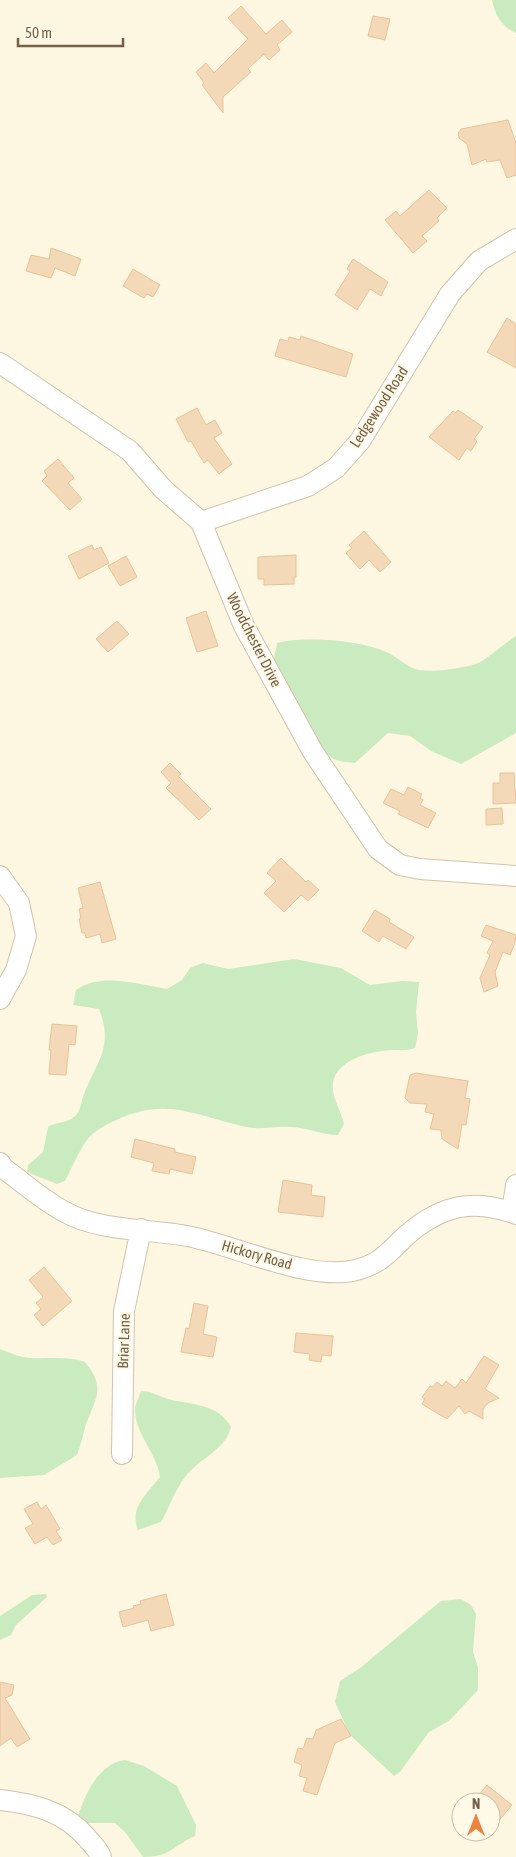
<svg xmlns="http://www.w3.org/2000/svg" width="516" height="1857" font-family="'Asap Condensed',sans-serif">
<rect width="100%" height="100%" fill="#fdf7e1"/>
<path fill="#caebbf" d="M492 0H516V33C501 26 495 15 492 0Z
M516 636V733L461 764 431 751 410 736 388 733 355 763C348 762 338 762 332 758 310 743 286 688 273 663L277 643C305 636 360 640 386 652 397 656 407 668 419 670 437 672 458 669 476 664 487 660 504 643 516 636Z
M294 959 341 968 370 985 402 981 419 982 416 1012 418 1033 415 1048C407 1051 402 1050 393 1050 369 1051 329 1061 333 1091 334 1100 342 1114 344 1124L338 1135C321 1135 307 1127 289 1127 275 1126 262 1130 247 1127 196 1117 168 1095 114 1121 105 1125 93 1132 87 1140 78 1152 72 1168 65 1181L57 1184 27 1172 28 1165 43 1152 48 1127C57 1121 65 1125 76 1115 81 1110 81 1101 84 1094 97 1061 114 1047 99 1009L73 1005 76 990C100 972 140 984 167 989L182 980 190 968 203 963 228 969Z
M0 1349C10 1353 19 1357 30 1358 49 1359 67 1356 85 1362 106 1387 96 1398 86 1424 83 1434 81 1445 77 1455L44 1475 0 1478Z
M141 1391C152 1391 158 1396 168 1399 191 1405 218 1403 231 1427 225 1451 199 1458 185 1477 175 1490 169 1508 161 1522L138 1530C129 1507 147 1494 160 1477 157 1453 135 1434 135 1410 135 1404 139 1397 141 1391Z
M46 1594 47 1597 16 1625 11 1635 0 1640V1616L32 1595Z
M461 1599 471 1605 476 1614 473 1652 478 1667V1690L449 1721 429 1732 400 1772 394 1776 350 1735 335 1702 340 1681 360 1668 441 1601Z
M125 1760 144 1766 177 1786 196 1825 195 1836C172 1846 171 1857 143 1857L125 1832 115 1823H86L78 1816C85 1794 99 1763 125 1760Z"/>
<path fill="#f4d9b8" stroke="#e7c397" d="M241 6 266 34 282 20 292 32 277 45 280 50 269 60 264 54 248 69 251 72 223 97V113L202 85 204 83 196 72 206 63 214 73 248 39 228 18Z
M373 16 390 19 385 40 368 36Z
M508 120 516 143V175L507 178 500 160 487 162 486 159 472 165 467 144 459 138 458 133 461 129Z
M429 190 447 208 437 218 439 221 422 236 427 241 413 253 385 220 396 211 400 216Z
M51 248 81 259 75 276 55 268 51 278 26 271 31 255 49 259Z
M353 259 388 282 381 296 370 289 357 310 335 295 350 271 347 269Z
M133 269 160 285 153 297 147 294 144 298 123 286Z
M507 318 516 324V368L487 352Z
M301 336 353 354 346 377 275 356 280 339 288 341 289 337 300 340Z
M197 408 206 425 215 420 222 433 214 438 232 464 219 474 208 460 204 463 191 441 188 442 176 419Z
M458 410 483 427 474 439 477 441 471 451 467 448 459 460 429 437 453 411 456 413Z
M58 459 74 478 68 483 82 499 70 510 42 481 47 476 44 471Z
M364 531 391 562 380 572 369 560 360 569 346 553 352 548 349 545Z
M92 545 94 550 101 547 109 563 79 579 68 556Z
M296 555V577H294V584L264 585V579H258V557Z
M126 556 137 577 120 586 108 566Z
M206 611 218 646 197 652 186 618Z
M117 621 129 634 108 652 96 639Z
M170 763 181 774 178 776 211 809 199 820 166 788 171 783 161 772Z
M500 773H514L516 803 493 804V783H500Z
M408 787 422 794 420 798 423 800 420 805 436 813 428 828 398 814 400 811 383 803 391 789 404 795Z
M502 808 503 824 486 825V809Z
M281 858 306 882 308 880 319 890 308 901 301 895 284 912 264 893 276 881 267 873Z
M100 882 116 939 102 943 100 934 86 938 85 933H82L79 919 81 918 79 909 83 908 78 888Z
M375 910 390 919 389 922 414 937 406 949 383 936 379 942 362 931Z
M486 925 516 935V940L510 955 503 952 495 972 498 986 484 992 480 978 490 955 487 953 493 941 481 936Z
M52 1024 77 1026 75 1045 69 1044 66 1075 49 1074 51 1050H49Z
M416 1073 468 1081 465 1098 470 1099 466 1125 462 1124 458 1149 442 1139 441 1130 430 1129 434 1114 425 1112 427 1104 410 1103 405 1098 410 1075Z
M135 1139 175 1149V1152L196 1157 192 1174 170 1169 169 1174 152 1171 154 1163 131 1157Z
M283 1180 312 1185 311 1195 325 1197 323 1217 278 1212Z
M44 1267 72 1301 43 1326 34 1315 41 1309 36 1303 43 1297 29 1280Z
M194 1303 208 1306 203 1334 217 1337 213 1357 181 1352 186 1328 189 1329Z
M296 1333 333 1336 331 1356 322 1355 321 1362 309 1360 310 1354 294 1352Z
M484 1356 499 1365 485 1389 499 1398 488 1403 483 1409V1419L469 1411 465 1414 459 1406 447 1419 422 1404 425 1399 422 1397 430 1386 433 1387 437 1382 442 1386 446 1381 455 1388 462 1379 466 1383Z
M37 1502 41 1509 46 1505 60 1529 56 1531 62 1540 53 1545 47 1537 35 1544 25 1528 33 1524 24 1509Z
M166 1594 174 1625 151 1631 148 1620 123 1627 119 1612 134 1608 133 1606 141 1604 140 1601Z
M0 1682 14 1685 12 1695 5 1698 30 1739 17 1747 11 1738 0 1746Z
M341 1719 351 1736 335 1743 317 1795 303 1791 307 1778 299 1776 302 1765 294 1762 298 1748 303 1749 307 1738 313 1739 316 1730Z
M487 1785 512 1805 491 1830V1802H485L478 1796Z"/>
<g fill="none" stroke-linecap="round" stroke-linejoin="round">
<g stroke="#d1c2ab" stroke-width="22">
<path id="minor" d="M0 363 130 451 163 489 201 522 244 626 313 752 378 849 400 865 420 869 516 876
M201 522 308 486 336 468 360 441 450 294 479 261 516 239
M0 876 19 903 26 936 16 970 0 999
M0 1163 3 1168C23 1182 43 1201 65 1212 98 1231 149 1229 187 1236 235 1245 309 1282 356 1270 383 1263 389 1251 408 1234 442 1205 474 1198 516 1214
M512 1212 516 1185
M122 1454 124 1311 141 1229
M0 1800C34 1804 64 1811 87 1838 92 1844 98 1849 101 1857"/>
</g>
<use href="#minor" stroke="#fff" stroke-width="20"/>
</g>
<g text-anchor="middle" stroke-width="4.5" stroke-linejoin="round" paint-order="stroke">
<g font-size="15" fill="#765f47" stroke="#fffae8">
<text transform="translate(379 407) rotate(-57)" y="5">Ledgewood Road</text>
<text transform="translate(254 640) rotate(63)" y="5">Woodchester Drive</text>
<text transform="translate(257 1255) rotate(16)" y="5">Hickory Road</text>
<text transform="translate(124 1341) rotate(-88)" y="5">Briar Lane</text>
</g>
</g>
<g transform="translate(476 1817)"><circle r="24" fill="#fffae8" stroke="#c8bca8"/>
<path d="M0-4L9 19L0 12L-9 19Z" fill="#ed8340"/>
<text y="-8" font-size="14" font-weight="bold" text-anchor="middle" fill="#765f47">N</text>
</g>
<path d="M18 38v8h105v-8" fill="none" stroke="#765f47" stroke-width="2.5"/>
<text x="25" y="38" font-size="15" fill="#765f47" stroke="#fffae8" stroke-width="4" paint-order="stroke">50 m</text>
</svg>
